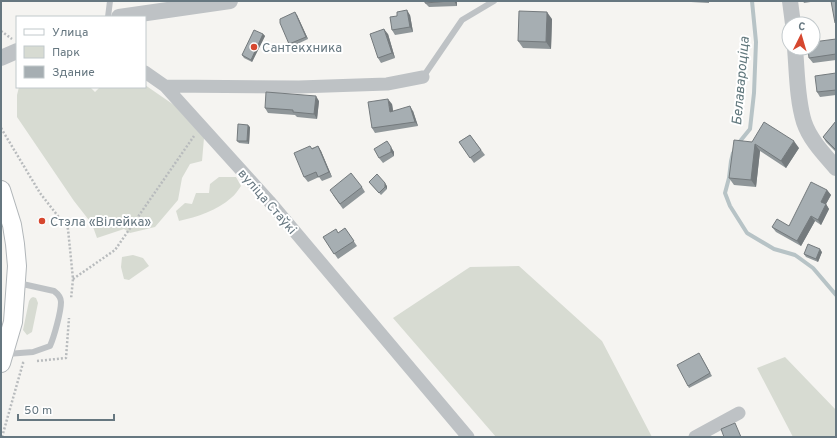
<svg xmlns="http://www.w3.org/2000/svg" width="837" height="438" font-family="Overpass,sans-serif">
<rect width="100%" height="100%" fill="#f5f4f1"/>
<path fill="#d7dbd2" d="M145 85 174 105 204 138 202 161 190 164 182 178 178 200 155 227 130 233 124 229 97 238 92 224 74 201 17 117V95L19 87H90L95 92 100 87H145Z
M219 177H236L241 186C238 190 235 195 231 198 218 210 197 217 179 221L176 211 185 203 192 204 196 193H209L210 184Z
M133 255 143 258 149 266 129 280 124 279 121 267 122 257Z
M519 266 602 341 652 437H496L393 318 470 267Z
M33 297 36 298 38 303 32 332 27 335 23 330 29 301 31 298Z
M785 357 836 410V437H793L757 368Z"/>
<g fill="none" stroke-linecap="round" stroke-linejoin="round">
<path stroke="#b7c3c6" stroke-width="4" d="M737 145 750 129 754 93 756 42 752 1
M733 153 731 161 729 178 725 193 730 206 747 233 774 249 795 255 813 268 836 295"/>
<g stroke="#b1b6b9" stroke-width="20">
<path id="secondary" d="M1 190 12 225 15 244 17 266 13 322 1 363"/>
</g>
<path stroke="#b8bbbd" stroke-width="2.5" stroke-dasharray="2 2" stroke-linecap="butt" d="M1 31 12 39
M1 128 40 193 68 229 73 279 71 299
M73 279 115 250 194 136
M37 361 66 358 69 318
M2 437 23 363 25 361"/>
<path stroke="#bec2c5" stroke-width="6" d="M108 17 110 1
M423 77 462 20 494 1
M7 354 33 352 50 346C54 337 61 312 61 302 61 297 58 294 54 291L18 283"/>
<path stroke="#bec2c5" stroke-width="13" d="M145 72 165 86 269 201 468 437
M165 86 299 87 387 84 423 77
M695 437 739 413"/>
<path stroke="#bec2c5" stroke-width="16" d="M790 1 793 24
M119 17 230 1
M795 48C797 71 797 100 804 122 810 140 824 154 836 168
M1 58 17 51"/>
<use href="#secondary" stroke="#fff" stroke-width="18"/>
</g>
<path fill="#8f9699" d="M425 1H457V6L429 7 425 3Z
M690 1H709V3L691 2Z
M803 1H817L804 3Z
M297 15 308 39 291 47 289 44Z
M410 15 413 32 395 35 392 30Z
M552 19 551 49 523 48 518 41Z
M263 34 265 36 252 62 244 58 242 55Z
M388 34 395 58 381 63 378 58Z
M836 39V60L813 63 809 58Z
M836 73V95L820 97 817 92Z
M319 101 317 119 297 117 295 115 268 113 265 108Z
M392 104 393 111H413L418 126 375 133 372 128Z
M836 121V152L826 142 823 137Z
M250 127 249 144 239 143 237 141Z
M470 135 485 155 474 163 459 142Z
M752 142 799 148 786 168 760 151 756 187 734 185 729 178Z
M318 146 321 151 332 177 322 181 319 177 308 182 304 177 312 148Z
M390 146 394 152V156L383 163 379 158Z
M369 182 387 186V189L381 195Z
M362 187 365 192 343 209 333 195Z
M827 190 831 195 826 204 829 209 821 225 815 221 801 246 776 232 772 227 789 226Z
M345 228 357 246 338 259 323 237 338 233Z
M822 252 818 262 806 257 804 254Z
M701 356 712 376 689 388 688 386Z"/>
<path fill="#747a7d" d="M454 1H457V6Z
M407 10 410 15 413 32 410 27Z
M295 12 297 15 308 39 306 37Z
M547 12 552 19 551 49 546 42Z
M384 29 388 34 395 58 392 53Z
M263 34 265 36 252 62 251 60Z
M316 96 319 101 317 119 314 114Z
M388 99 392 104 394 117 390 112Z
M410 106 413 111 418 126 415 122Z
M248 125 250 127 249 144 247 141Z
M387 141 394 152V156L391 152Z
M794 141 799 148 786 168 781 161Z
M755 144 760 151 756 187 751 180Z
M318 146 321 151 332 177 329 172Z
M385 183 387 186V189L385 187Z
M827 190 831 195 826 204 829 209 821 225 818 220 821 202Z
M811 216 815 221 801 246 797 241Z
M820 249 822 252 818 262 816 259Z"/>
<path fill="#a6aeb2" stroke="#747a7d" d="M425 1H450L425 3Z
M831 1H836V23H835Z
M407 10 410 27 392 30 390 17 397 16V12Z
M519 11 547 12 546 42 518 41Z
M295 12 306 37 289 44 280 23V19Z
M384 29 392 53 378 58 370 34Z
M254 30 263 34 251 60 242 55Z
M836 39V54L809 58 808 48H813V42Z
M836 73V90L817 92 815 76Z
M266 92 316 96 314 114 293 112V110L265 108Z
M388 99 390 112 410 106 415 122 372 128 368 102Z
M836 121V150L823 137Z
M764 122 794 141 781 161 755 144 751 180 729 178 734 140 752 142Z
M238 124 248 125 247 141H237Z
M470 135 481 150 470 158 459 142Z
M387 141 391 147V152L379 158 374 149Z
M310 146 312 149 318 146 329 172 318 177 316 172 304 177 294 153Z
M351 173 362 187 340 204 330 190Z
M377 174 385 183V187L379 193 369 182Z
M811 182 827 190 821 202 826 204 818 220 811 216 797 241 772 227 777 219 789 226Z
M345 228 354 241 334 254 323 237 336 229 338 233Z
M808 244 820 249 816 259 804 254Z
M699 353 710 373 688 386 677 365Z
M735 423 741 437H724L721 429Z"/>
<g fill="#d6472f" stroke="#fff" stroke-width="1.5">
<circle cx="254" cy="47" r="4"/>
<circle cx="42" cy="221" r="4"/>
</g>
<g text-anchor="middle" stroke-width="4" stroke-linejoin="round" paint-order="stroke">
<g font-size="13" fill="#667780" stroke="#fff" text-anchor="start">
<text x="262" y="52">Сантекхника</text>
<text x="50" y="226">Стэла «Вілейка»</text>
</g>
<g font-size="13" fill="#667780" stroke="#fff">
<text transform="translate(268 201) rotate(49)" y="5">вуліца Стаўкі</text>
</g>
<g font-size="14" font-style="italic" fill="#61787d" stroke="#fff">
<text transform="translate(740 81) rotate(-85)" y="5">Белавароціца</text>
</g>
</g>
<rect width="837" height="438" fill="none" stroke="#667780" stroke-width="4"/>
<rect x="16" y="16" width="130" height="72" fill="#ffffff" stroke="#c2c9cc"/>
<rect x="24" y="29" width="20" height="6" fill="#ffffff" stroke="#c2c9cc"/>
<text x="52" y="36" font-size="12" fill="#667780">Улица</text>
<rect x="24" y="46" width="20" height="12" fill="#d7dbd2" stroke="#c2c9cc"/>
<text x="52" y="56" font-size="12" fill="#667780">Парк</text>
<rect x="24" y="66" width="20" height="12" fill="#a6aeb2" stroke="#c2c9cc"/>
<text x="52" y="76" font-size="12" fill="#667780">Здание</text>
<g transform="translate(801 36) rotate(5)"><circle r="19" fill="#ffffff" stroke="#c2c9cc"/>
<path d="M0-3L7 15L0 10L-7 15Z" fill="#d6472f"/>
<text y="-6" font-size="11" font-weight="bold" text-anchor="middle" fill="#667780">С</text>
</g>
<path d="M18 414v6h96v-6" fill="none" stroke="#667780" stroke-width="2"/>
<text x="24" y="414" font-size="12" fill="#667780" stroke="#ffffff" stroke-width="3" paint-order="stroke">50 m</text>
</svg>
